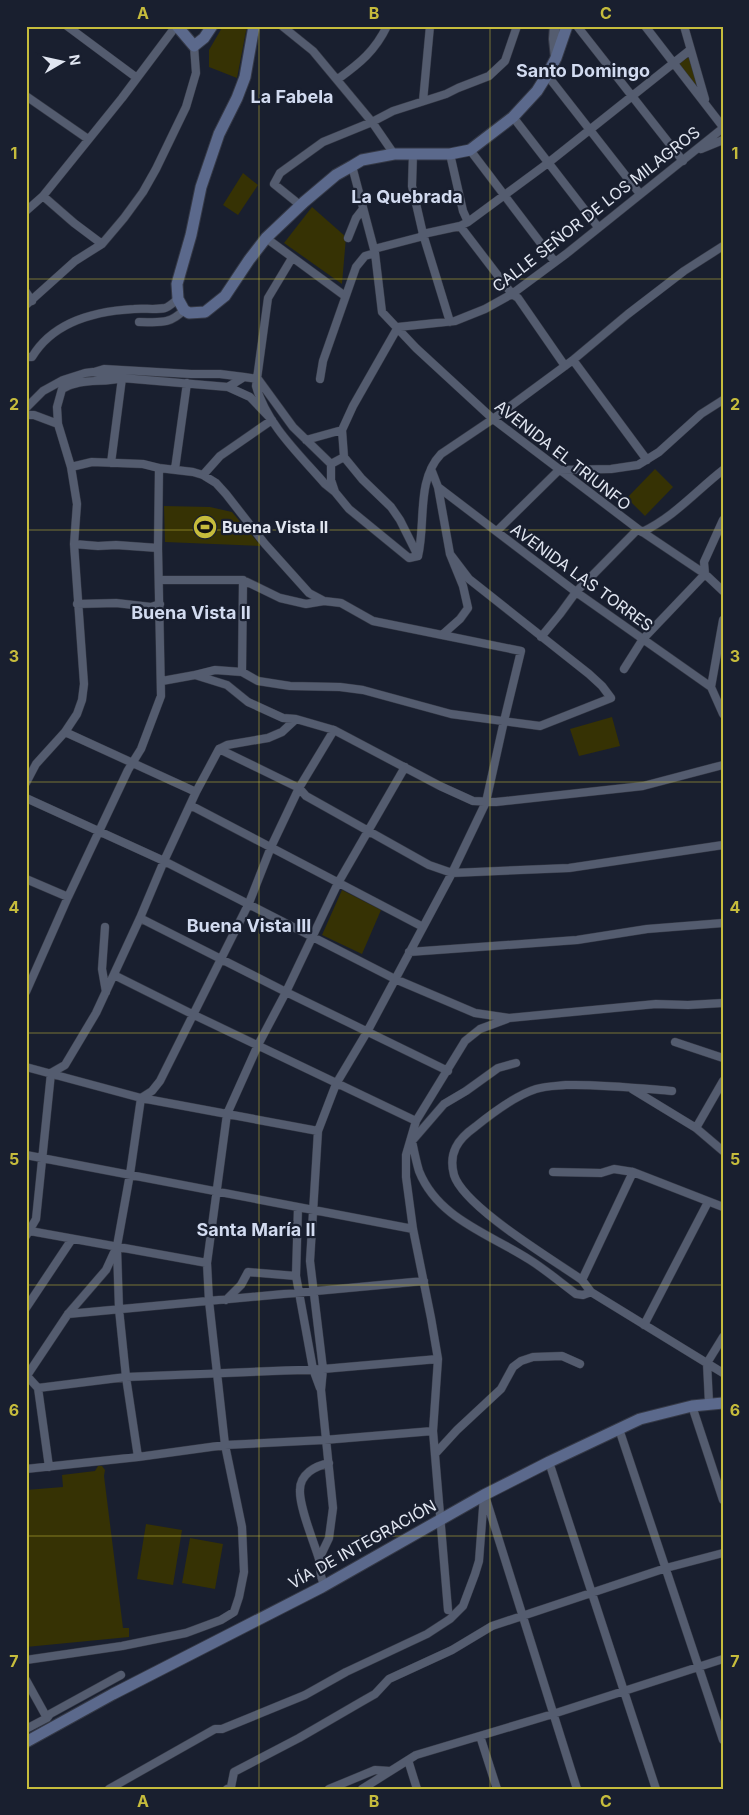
<svg xmlns="http://www.w3.org/2000/svg" width="749" height="1815" font-family="Inter,sans-serif">
<rect width="100%" height="100%" fill="#191f2f"/>
<path fill="#363204" d="M223 26H247L237 78 209 67V50Z
M690 56 698 89 678 64Z
M243 173 258 185 238 215 223 205Z
M312 207 346 237 342 284 284 243Z
M655 469 673 487 645 516 627 498Z
M164 506 210 507 232 512 261 546 165 542Z
M612 717 620 746 579 756 570 729Z
M342 890 381 910 362 954 322 935Z
M98 1466H102L105 1470 104 1476 123 1628H129V1637L26 1647V1490L63 1487 62 1475 95 1471Z
M146 1524 182 1530 173 1585 137 1579Z
M190 1538 223 1544 215 1589 182 1583Z"/>
<g fill="none" stroke-linecap="round" stroke-linejoin="round">
<g stroke="#353946" stroke-width="9">
<path id="minor" d="M67 26 137 78
M282 26 313 51 372 122 394 154
M577 26 683 161
M645 26 723 127
M684 26 705 99
M547 75 640 194
M338 79C360 63 375 51 387 26
M26 96 88 139
M423 101 430 26
M513 117 598 227
M701 149 723 140
M470 150 555 262
M413 153 412 186 423 234 450 322
M450 154 463 211 468 222
M352 166 375 253 382 312 416 348 493 419 638 529 705 574 723 591
M43 196 74 223 102 244
M300 205 274 184 280 173 323 142 372 122 393 111 446 94 458 88 489 76 505 61 517 26
M26 211 43 196 122 98 176 26
M460 226 512 294 518 298 565 366
M266 238 345 296
M348 238 356 218 363 209
M374 249 420 237 423 234 460 226 468 222 548 163 690 50
M292 258 268 298 256 386C267 425 300 455 325 484L335 492
M26 292 32 301
M26 305 75 261 102 244 124 218 143 192 156 169 186 107 196 73 194 46
M139 322C160 322 169 325 184 310
M398 327 455 321 485 309 512 294 566 254 723 128
M26 357H32C53 322 96 311 134 309 143 308 156 310 165 308 169 307 174 302 178 299
M573 360 647 460
M94 372 104 369 191 374H220L244 377
M320 379 323 361 356 267 365 256 375 253
M26 408 43 391 63 380 85 373 93 372 122 378 228 387 244 377 258 379 293 427 331 464V480L335 492 349 509 409 558 418 556
M26 415H34L58 424 71 467 77 504 74 544 84 684 82 700 77 714 65 732 36 764 26 783
M58 424 57 407 62 389C80 378 101 383 122 378L111 463
M306 440 342 430
M344 457 362 479 391 507 400 520 418 556
M331 464 344 457 342 430 353 406 398 327
M71 467 92 462 143 464 159 468 193 472 203 475 216 483 226 494 265 544 309 593 324 601 341 603 373 621 442 635 460 619 468 608 463 586 450 554 438 487 431 469
M175 469 187 383
M203 475 220 456 272 420 250 397 228 387
M438 487 576 592 711 687
M497 531 559 470 611 469 638 465 659 452 701 414 723 400
M642 532C674 517 696 491 723 470
M74 544 98 546 116 545 158 548
M418 556C426 524 416 480 441 454L493 419 573 360 628 314 684 271 723 246
M159 580H243L280 598 306 604 324 601
M77 604 116 603 151 607 160 604
M723 620 711 687 723 714
M541 637 560 614 576 592 638 529
M624 669 643 639 705 574 704 562 723 520
M242 672 243 580
M195 675 215 670 242 672 258 681 290 686 340 687 363 690 451 714 540 726 611 698 602 686 589 674 469 579 450 554
M296 719 334 730 440 786 473 801 496 802 643 786 723 765
M65 732 196 792
M219 749 299 788 306 796 429 865 452 873 569 868 723 845
M26 798 164 861 395 979 475 1013 509 1018 656 1004 688 1005 723 1003
M190 805 423 927
M26 879 68 897
M140 918 286 992 448 1071
M105 927 102 969 106 992
M409 952 577 940 647 929 723 923
M114 975 192 1014 416 1121
M26 992 68 897 128 770 141 749 161 696 158 548 159 468
M675 1042 723 1058
M516 1063 498 1068 466 1091 444 1104 412 1141C414 1151 416 1161 419 1171 438 1219 490 1234 530 1260 546 1270 561 1283 576 1294L583 1295 591 1292
M26 1067 141 1098 318 1131
M632 1089 696 1128 723 1151
M672 1091C637 1088 601 1084 566 1085 556 1086 546 1086 536 1089 517 1095 491 1114 475 1127 458 1139 448 1153 454 1175 464 1207 552 1259 582 1280L591 1292 723 1373
M696 1128 723 1081
M26 1155 413 1229
M553 1172 601 1173 614 1169 633 1172 723 1207
M298 1207 296 1276 313 1369 320 1388
M30 1231 207 1263
M26 1236 36 1219 51 1073 65 1065 96 1013 140 918 164 861 196 792 219 749 227 745 268 738 282 732 296 719 283 718 248 702 227 685 195 675 162 681
M117 1248 119 1309 126 1377 138 1457
M582 1280 633 1172
M226 1300 241 1285 248 1272 296 1276
M26 1308 72 1239
M68 1314 424 1281
M644 1325 708 1202
M27 1376 38 1388 126 1377 323 1369 438 1359
M26 1377 68 1314 106 1270 117 1246 130 1174 141 1098 152 1091 160 1081 249 903 271 847 299 788 334 730
M38 1388 49 1467
M709 1403 707 1363 723 1337
M692 1406 723 1500
M619 1429 723 1740
M435 1454 457 1430 501 1389 513 1367 521 1361 533 1357 562 1356 580 1364
M549 1462 656 1789
M26 1469 138 1457 225 1445 324 1440 433 1431
M486 1499 577 1789
M319 1559C314 1542 299 1507 300 1490 300 1474 315 1466 329 1463
M324 1585 321 1576 319 1559 329 1538 333 1508 321 1390 323 1369 310 1261 318 1131 336 1084 367 1032 452 873 486 802 504 721 521 651 442 635
M448 1610 433 1431 438 1359 431 1318 413 1229 406 1177V1155L416 1121 465 1041 480 1029 507 1019
M26 1660 122 1646 186 1633 221 1620 234 1612 239 1597 244 1572 242 1527 225 1445 209 1301 207 1263 227 1114 258 1045 286 992 338 883 405 767
M26 1680 47 1718
M26 1729 47 1718 50 1714 121 1675
M480 1736 497 1789
M408 1760 417 1789
M109 1789 215 1729H222L305 1695 346 1672 427 1634 450 1619 463 1606 475 1574 479 1561 484 1495
M227 1789 231 1787 234 1772 299 1738 361 1702 375 1694 389 1679 452 1650 492 1626 666 1568 723 1553
M329 1789 375 1770 390 1771
M362 1789 416 1755 553 1714 723 1659"/>
</g>
<g stroke="#353946" stroke-width="12">
<path id="tertiary" d="M555 26 554 39 556 58"/>
</g>
<g stroke="#353946" stroke-width="13">
<path id="secondary" d="M177 26 194 46 204 38 212 26
M254 26 245 77 237 98 219 134 201 187 191 235 177 284 178 299 184 310 189 313 205 312 225 296 249 260 266 238 304 202 336 175 352 166 362 160 394 154H450L470 150 513 117 537 91 547 75 556 58 567 26
M26 1742 113 1694 322 1587 484 1495 549 1462 640 1419 692 1406 723 1403"/>
</g>
<use href="#minor" stroke="#545c6f" stroke-width="8"/>
<use href="#tertiary" stroke="#545c6f" stroke-width="10"/>
<use href="#secondary" stroke="#5b698c" stroke-width="11"/>
</g>
<path fill="none" stroke="#c6bc3c" stroke-width="1" stroke-opacity="0.55" d="M259 26V1789M490 26V1789M26 279H723M26 530H723M26 782H723M26 1033H723M26 1285H723M26 1536H723"/>
<defs>
<g id="stadium-disc" transform="scale(1.25)"><circle r="9.5" fill="#c6bc3c" stroke="#191f2f"/><path d="M0-5a6.5 5 0 1 0 0 10a6.5 5 0 1 0 0-10ZM-3.5-1.8h7v3.6h-7Z" fill="#111"/></g>
</defs>
<g fill-rule="evenodd">
<use href="#stadium-disc" x="205" y="527"/>
</g>
<g text-anchor="middle" stroke-width="4.5" stroke-linejoin="round" paint-order="stroke">
<g font-size="16" fill="#e1e6f1" stroke="#191f2f">
<text transform="translate(596 209) rotate(-38)" y="6">CALLE SEÑOR DE LOS MILAGROS</text>
<text transform="translate(563 455) rotate(38)" y="6">AVENIDA EL TRIUNFO</text>
<text transform="translate(582 577) rotate(36)" y="6">AVENIDA LAS TORRES</text>
<text transform="translate(362 1544) rotate(-29)" y="6">VÍA DE INTEGRACIÓN</text>
</g>
<g font-size="16" font-weight="bold" fill="#e1e6f1" stroke="#191f2f" text-anchor="start">
<text x="222" y="533">Buena Vista II</text>
</g>
<g font-size="18" font-weight="bold" fill="#d2dbf0" stroke="#191f2f">
<text x="583" y="77">Santo Domingo</text>
<text x="292" y="103">La Fabela</text>
<text x="407" y="203">La Quebrada</text>
<text x="191" y="619">Buena Vista II</text>
<text x="249" y="932">Buena Vista III</text>
<text x="256" y="1236">Santa María II</text>
</g>
</g>
<rect width="749" height="1815" fill="none" stroke="#191f2f" stroke-width="55"/>
<g transform="translate(62 62) rotate(81)" stroke="#191f2f" stroke-width="4" paint-order="stroke">
<path d="M0-4L9 19L0 12L-9 19Z" fill="#e1e6f1"/>
<text y="-8" font-size="14" font-weight="bold" text-anchor="middle" fill="#e1e6f1">N</text>
</g>
<rect x="28" y="28" width="694" height="1760" fill="none" stroke="#c6bc3c" stroke-width="2"/>
<g font-size="16" text-anchor="middle" font-weight="bold" fill="#c6bc3c">
<text x="143" y="19">A</text>
<text x="374" y="19">B</text>
<text x="606" y="19">C</text>
<text x="14" y="159">1</text>
<text x="735" y="159">1</text>
<text x="14" y="410">2</text>
<text x="735" y="410">2</text>
<text x="14" y="662">3</text>
<text x="735" y="662">3</text>
<text x="14" y="913">4</text>
<text x="735" y="913">4</text>
<text x="14" y="1165">5</text>
<text x="735" y="1165">5</text>
<text x="14" y="1416">6</text>
<text x="735" y="1416">6</text>
<text x="14" y="1667">7</text>
<text x="735" y="1667">7</text>
<text x="143" y="1807">A</text>
<text x="374" y="1807">B</text>
<text x="606" y="1807">C</text>
</g>
</svg>
